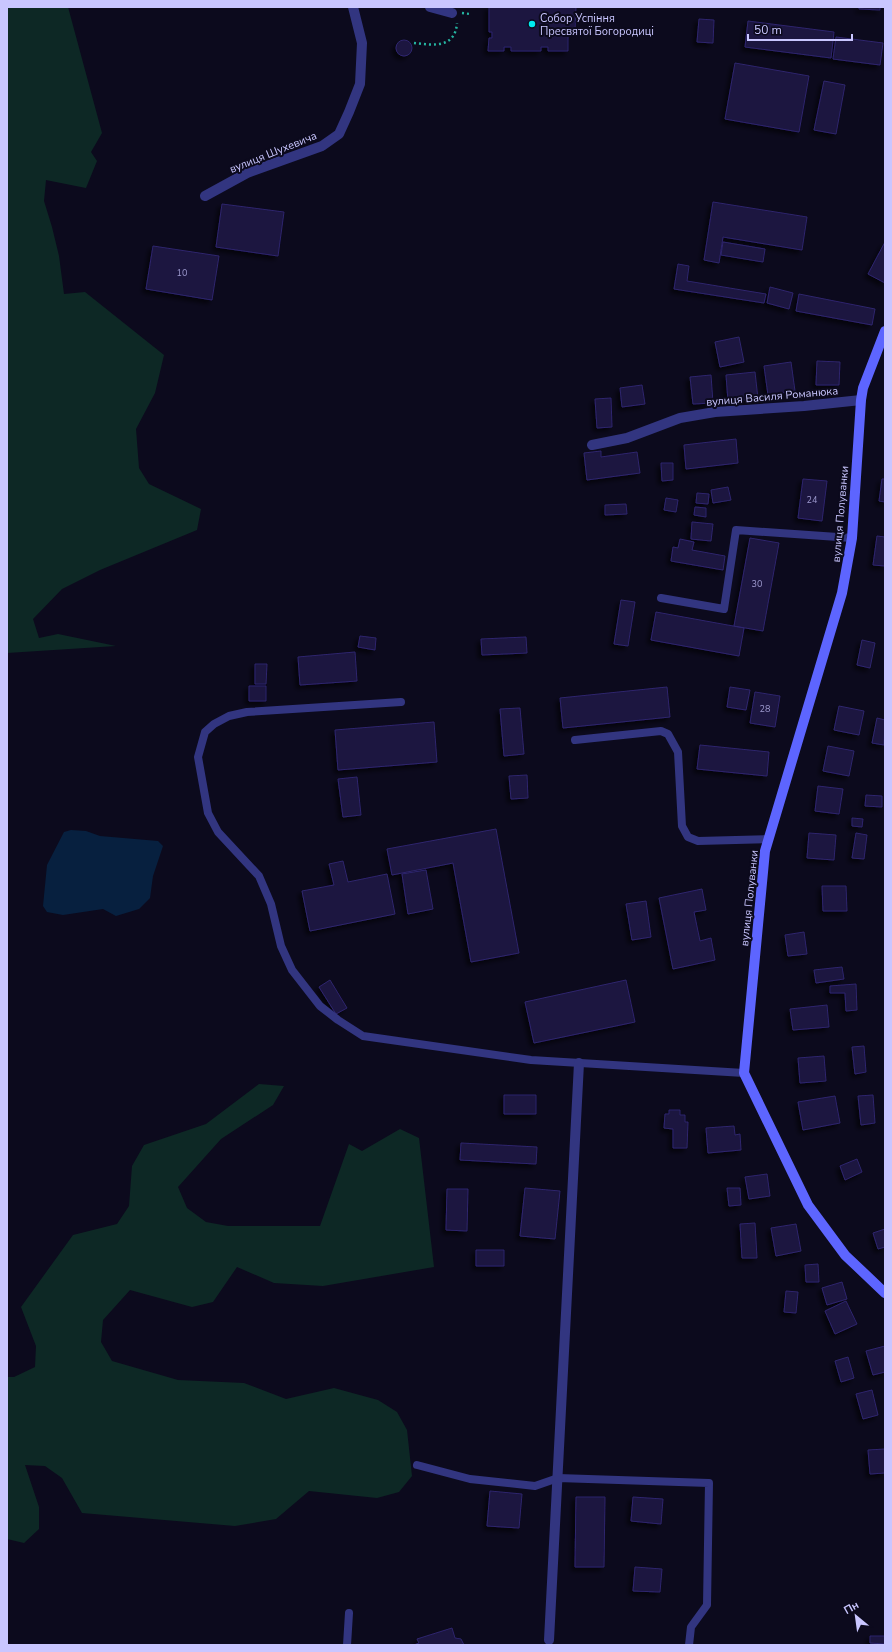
<svg xmlns="http://www.w3.org/2000/svg" width="892" height="1652" font-family="'Nunito Sans',sans-serif">
<defs>
<filter id="shadow"><feDropShadow dx="-3.5" dy="3.5" stdDeviation="2" flood-color="#0009"/></filter>
</defs>
<rect width="100%" height="100%" fill="#0c0a1d"/>
<path fill="#0d2825" d="M7 7H68L102 133 91 152 97 161 86 188 46 180 44 201 52 227 59 256 64 294 85 292 164 355 155 393 136 429 139 468 149 484 201 509 197 530 100 570 62 589 33 619 39 638 58 634 116 646 7 653Z
M259 1084 284 1086 273 1105 221 1139 178 1187 187 1208 206 1222 228 1226H320L349 1144 362 1151 400 1129 419 1138 434 1267 323 1286 274 1283 237 1267 213 1302 192 1307 130 1290 103 1320 101 1342 112 1361 178 1380 244 1383 286 1399 334 1388 378 1400 397 1412 407 1430 412 1476 399 1492 377 1498 309 1491 276 1519 235 1526 82 1513 62 1478 45 1466 25 1465 39 1507V1529L24 1543 7 1539V1377H14L35 1367 36 1346 21 1307 73 1235 117 1224 129 1206 132 1166 144 1145 206 1124Z"/>
<path fill="#07203f" d="M71 830 86 831 100 836 158 841 163 846 153 876 150 898 139 909 116 916 103 909 63 915 47 912 43 906 47 865 64 832Z"/>
<path fill="#1b153f" stroke="#2e256d" filter="url(#shadow)" d="M489 7H576L575 30 568 35V51H548V47H541V51H511V47H504V51H488L489 38H492V32H489Z
M859 7H880V10L859 9Z
M699 19 714 20 713 43 697 42Z
M748 21 834 32 831 58 745 47Z
M836 37 883 43 880 65 833 59Z
M396 48a8 8 0 1 1 16 0a8 8 0 1 1-16 0Z
M735 63 809 76 799 132 725 119Z
M824 81 845 85 836 134 814 130Z
M713 202 807 217 802 250 723 237 719 263 704 260Z
M222 204 284 212 278 256 216 247Z
M723 242 765 249 763 262 721 255Z
M885 242V283L868 274Z
M153 246 219 256 212 300 146 289Z
M678 264 689 266 687 281 766 294 764 303 674 289Z
M770 287 793 293 789 309 767 303Z
M799 294 875 309 872 325 796 311Z
M739 337 744 362 720 367 715 342Z
M817 361 840 362 839 385H816Z
M791 362 795 391 768 395 764 366Z
M755 372 758 399 728 401 726 375Z
M711 375 713 403 693 404 690 377Z
M642 385 645 404 622 407 620 388Z
M611 398 612 427 597 428 595 399Z
M736 439 738 463 686 469 684 445Z
M601 451V457L637 452 640 473 587 480 584 453Z
M661 463H673V480L662 481Z
M803 479 827 481 822 521 798 518Z
M882 479H885V502L879 501Z
M728 487 731 500 713 503 711 490Z
M697 493 709 494 708 504 696 503Z
M666 498 678 500 676 512 664 510Z
M626 504 627 514 605 515V505Z
M695 507 706 508V517L694 515Z
M692 522 713 524 711 541 691 539Z
M877 536 885 537V566L873 565Z
M750 538 779 543 763 631 734 626Z
M680 539 694 542 692 550 725 556 723 570 671 561 673 547 678 548Z
M621 600 635 602 628 646 614 644Z
M656 612 744 628 739 656 651 640Z
M360 636 376 638 375 650 358 647Z
M526 637 527 653 482 655 481 639Z
M862 640 875 643 870 668 857 665Z
M355 652 357 681 300 685 298 657Z
M255 664H267L266 684H255Z
M249 686H266V701H249Z
M667 687 670 717 563 728 560 698Z
M730 687 750 690 746 710 727 707Z
M755 692 780 696 775 727 750 723Z
M839 706 864 711 859 735 834 730Z
M520 708 524 754 504 756 500 709Z
M877 718 885 720 884 745 872 743Z
M434 722 437 762 338 770 335 730Z
M700 745 769 752 767 776 697 769Z
M828 746 854 751 849 776 823 771Z
M527 775 528 798 511 799 509 776Z
M357 777 361 815 343 817 338 779Z
M818 786 843 789 839 814 815 811Z
M866 795 882 796V807L865 806Z
M852 818 863 819 862 827 852 826Z
M496 829 519 953 471 962 453 863 392 875 387 849Z
M809 833 836 835 834 860 807 858Z
M856 833 867 835 864 859 852 858Z
M343 861 348 882 387 874 395 914 310 931 302 891 334 885 329 864Z
M426 870 433 909 408 914 402 874Z
M822 886H846L847 911H823Z
M702 889 706 910 694 912 700 941 711 938 715 960 673 969 659 898Z
M646 901 651 937 632 940 626 904Z
M804 932 807 954 788 956 785 935Z
M842 967 844 979 816 983 814 970Z
M330 980 347 1008 336 1014 319 987Z
M626 980 635 1022 534 1043 525 1002Z
M856 984 857 1010 846 1011 845 993H830V986Z
M827 1005 829 1027 793 1030 790 1009Z
M864 1046 866 1072 855 1074 852 1047Z
M824 1056 826 1081 800 1083 798 1058Z
M504 1095H536V1114H504Z
M873 1095 875 1123 861 1125 858 1096Z
M835 1096 840 1123 803 1130 798 1102Z
M669 1110H680V1115H685V1122H688L687 1148H673V1129L664 1128 665 1114H669Z
M734 1126 735 1135 740 1134 741 1150 708 1153 706 1128Z
M461 1143 537 1147 536 1164 460 1160Z
M857 1159 862 1172 845 1180 840 1166Z
M767 1174 770 1196 749 1199 745 1177Z
M525 1188 560 1191 555 1239 520 1236Z
M727 1188H740L741 1205 729 1206Z
M447 1189H468L467 1231 446 1230Z
M755 1223 757 1258H742L740 1224Z
M796 1224 801 1251 776 1256 771 1228Z
M885 1229V1247L878 1249 873 1233Z
M476 1250H504V1266H476Z
M818 1264 819 1282H806L805 1265Z
M842 1282 847 1299 827 1305 822 1288Z
M786 1291 798 1292 796 1313 784 1312Z
M846 1301 857 1324 835 1334 825 1311Z
M885 1346V1372L873 1375 866 1351Z
M848 1357 854 1378 841 1382 835 1361Z
M872 1390 878 1415 863 1419 856 1394Z
M885 1449V1473L870 1474 868 1450Z
M490 1491 522 1494 519 1528 487 1526Z
M576 1497H605L604 1567H575Z
M633 1497 663 1499 661 1524 631 1521Z
M635 1567 662 1569 660 1592 633 1591Z
M452 1628 455 1638 461 1639 464 1645H414L419 1643 417 1639Z
M870 1636H885V1644L870 1643Z"/>
<g fill="none" stroke-linecap="round" stroke-linejoin="round">
<path stroke="#25b5a2" stroke-width="2.5" stroke-dasharray="2 3" stroke-linecap="butt" d="M462 13 470 14
M414 43C433 45 455 49 457 23"/>
<path stroke="#323580" stroke-width="8" d="M661 598 724 609 736 530 852 538
M401 702 247 712 229 716 214 724 205 732 198 757 208 813 218 832 259 876 271 904 281 946 292 970 320 1006 338 1020 363 1036 531 1060 744 1073
M575 740 661 731 668 734 678 752 682 826 688 837 698 841 769 839
M417 1465 470 1479 535 1486 558 1478 709 1483 707 1605 691 1627 689 1645
M347 1645 349 1613"/>
<path stroke="#323580" stroke-width="10" d="M430 7 452 13
M205 196 247 173 322 146 339 134 349 112 360 84 362 43 353 7
M592 445 627 438 680 418 715 412 804 406 861 400
M549 1640 579 1063"/>
<path stroke="#5d65ff" stroke-width="10" d="M885 331 863 388 861 400 852 538 842 593 765 851 744 1073 808 1205 845 1255 885 1293"/>
</g>
<circle fill="#00ebf1" stroke="#0c0a1d" stroke-width="1.5" cx="532" cy="24" r="4"/>
<g text-anchor="middle" stroke-width="4" stroke-linejoin="round" paint-order="stroke">
<g font-size="9" fill="#9e9acf">
<text x="182" y="276">10</text>
<text x="812" y="503">24</text>
<text x="757" y="587">30</text>
<text x="765" y="712">28</text>
</g>
<g font-size="11" fill="#c9c6ff" stroke="#0c0a1d" text-anchor="start">
<text x="540" y="22">Собор Успіння<tspan x="540" dy="13">Пресвятої Богородиці</tspan></text>
</g>
<g font-size="11" fill="#c9c6ff" stroke="#0c0a1d">
<text transform="translate(273 152) rotate(-22)" y="4">вулиця Шухевича</text>
<text transform="translate(772 396) rotate(-5)" y="4">вулиця Василя Романюка</text>
<text transform="translate(840 514) rotate(-85)" y="4">вулиця Полуванки</text>
<text transform="translate(749 898) rotate(-84)" y="4">вулиця Полуванки</text>
</g>
</g>
<rect width="892" height="1652" fill="none" stroke="#c9c6ff" stroke-width="16"/>
<g transform="translate(856 1616) rotate(331)" stroke="#0c0a1d" stroke-width="3" paint-order="stroke">
<path d="M0-3L7 15L0 10L-7 15Z" fill="#c9c6ff"/>
<text y="-6" font-size="11" font-weight="bold" text-anchor="middle" fill="#c9c6ff">Пн</text>
</g>
<path d="M748 34v6h104v-6" fill="none" stroke="#c9c6ff" stroke-width="2"/>
<text x="754" y="34" font-size="12" fill="#c9c6ff" stroke="#0c0a1d" stroke-width="3" paint-order="stroke">50 m</text>
</svg>
